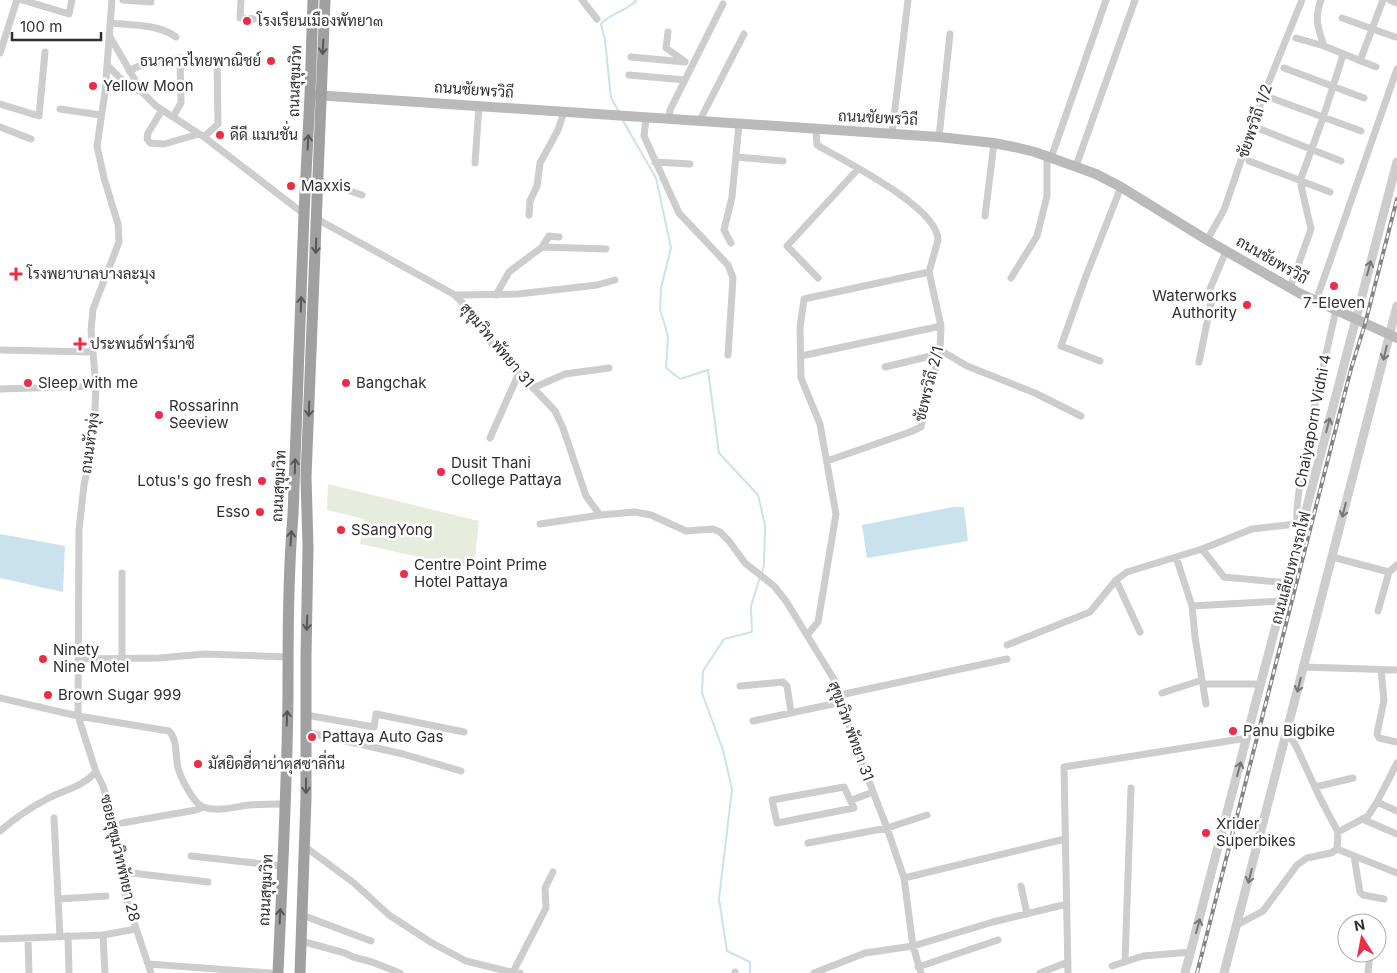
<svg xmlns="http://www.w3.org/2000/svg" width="1397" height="973" font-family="Inter,Sarabun,sans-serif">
<rect width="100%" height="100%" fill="#fff"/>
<path fill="#e7edde" d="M328 484 479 521 474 569 360 544 364 519 327 510Z"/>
<path fill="#cae2ee" d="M953 507H964L968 541 867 558 862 525Z
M0 534 65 546 63 592 0 578Z"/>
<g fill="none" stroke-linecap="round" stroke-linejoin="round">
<path stroke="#cae2ee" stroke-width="2" d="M619 112 611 98 605 40 601 24C610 13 625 12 636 1L635 0
M622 119 656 178 671 248 661 288 660 309 668 336 666 368 680 379 708 370 719 453 758 495 765 525 764 565 762 572
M750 973V962L727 951 719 899 732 789 723 750 702 693 703 671 724 639 752 632 751 606 760 577"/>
<path stroke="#cdcdcd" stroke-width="7" d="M22 0 69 14 72 0
M112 0 105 92 97 146 104 178 118 224 119 242 93 309 91 331 96 386 95 408 93 444 84 485 79 530 78 716 96 772 103 786 116 830 120 846 125 895 151 973
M123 0 151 2
M241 0 240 18 311 22
M582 0 597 19
M1321 0C1314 19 1318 28 1324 46L1376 67
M1390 0 1397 3
M1342 18 1395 37
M110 23C131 25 159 24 176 37
M668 32 666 48 683 60
M109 35 142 92 156 106 204 137 304 214
M1296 38 1324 46
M0 53 17 0
M631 57 685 62
M1360 61 1383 0
M107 65 128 86 142 92
M1284 68 1364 98
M129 71 147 62 180 58
M629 75 685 80
M1271 98 1361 131
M0 104 39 116 45 52
M60 109 101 115
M162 110 148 133 147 139 150 143 164 144 199 134
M173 117 181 103 180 58 217 59 218 124 204 137
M646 118 644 136 679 213 728 265 733 278 728 355
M669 119 670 110 723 4
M700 120 744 34
M0 127 31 139
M816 129 817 145C844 161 938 207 938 240L929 272 941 326 940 350 921 427 910 432 827 461
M1260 129 1341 161
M892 134 908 0
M939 137 950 34
M736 157 783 161
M1051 158 1106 0
M1249 161 1330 192
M655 162 690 164
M475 163 479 105
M1076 166 1135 0
M318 180 362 195
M529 215 530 201 537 186 540 163 558 130 564 112
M985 216 994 143
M317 219 455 295 478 319 492 344 555 411 563 428 586 496 600 515 635 512 651 515 686 531 713 529 720 532 729 541 745 563 774 586 786 601 835 681 857 750 887 828 904 878 913 946 921 973
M1207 240 1224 210 1262 99 1302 0
M731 243 724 230 732 197 739 124
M542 247 549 236 559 237
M818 278 787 246 858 169
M1011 278 1037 236 1047 196V156
M1290 288 1311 229 1300 181 1323 118 1343 55
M455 295 518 294 597 285 615 280
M496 295 509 272 542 247 606 249
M1316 301 1397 69
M0 350 93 352
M940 350 967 366 1035 393 1081 416
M801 356 941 326
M1100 361 1061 346 1086 276 1121 187
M1199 362 1211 303 1210 289 1226 251
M885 367 939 354
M533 388 565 374 609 368
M0 389 96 386
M490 438 519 373
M540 524 600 515
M1298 527C1289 508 1329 342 1336 310
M1202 549 1224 577 1288 583
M1176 557 1192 606 1195 637 1206 704
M1332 557 1389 572 1378 611
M1389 572 1397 565
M122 573V658
M1116 580 1140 632
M1192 606 1283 601
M808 634 818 622 836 514 820 424 801 378 800 328 804 299 929 272
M1007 645 1090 612 1116 580 1127 572 1202 549 1252 529 1296 524
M78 659 159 658 205 654 287 657
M1303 667 1397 670
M1381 670 1384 700 1377 734 1379 738 1397 742
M1203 684H1261
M740 686 783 682 787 686 791 712
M1162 693 1202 680
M840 695 1007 659
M0 698 78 716 169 731C178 740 175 756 178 768 181 778 193 803 203 807 217 812 234 807 249 805 261 804 273 804 284 804
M306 715 374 727 376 714 464 732
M753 721 842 702
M306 732 403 754 461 771
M844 787 854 808 777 823 772 800Z
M1315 787 1353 778
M852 800 873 792
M1377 802 1397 811
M54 818 60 937
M1362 819 1397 834
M122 823 196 810 203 807
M0 831C14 819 28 809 45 800 63 790 81 788 96 772
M1338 832 1368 816 1377 802 1397 763
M808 843 887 828 927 815
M304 846 354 883 389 915 432 943 466 961 506 971 520 973
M1337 849 1397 873
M191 856 282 866
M1354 856 1360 892 1363 895 1384 899
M123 872 208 882
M904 878 1065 839
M1021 886 1027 914
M58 899 106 896
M302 915 371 941
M1237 925 1263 911 1297 865 1307 858 1331 853 1337 849 1338 832 1320 798 1296 746 1287 732
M103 935 105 973
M68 936 69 973
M28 938 29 973
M0 939 103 935 136 929
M301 941 345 953 353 957 372 962 400 973
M1125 962 1131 788
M149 964 270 973
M1112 966 1143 956 1191 952
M918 967 998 940
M513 972 546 908 545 888 553 872
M735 973V972
M814 973 865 953 913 946 993 922 1067 904
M1040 973 1068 962
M1068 973 1064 767 1247 738
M1368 973 1370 953"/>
<path stroke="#cdcdcd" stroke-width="9" d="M1185 973 1397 162
M1224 973 1397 306"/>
<path stroke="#bababa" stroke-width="10" d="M314 95 939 137 994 143 1014 147 1035 152 1096 174 1121 187 1207 240 1299 293 1397 338"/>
<path stroke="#a0a0a0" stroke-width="11" d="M278 973C282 881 287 789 288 697 288 636 288 576 293 515L304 214 310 95 313 0
M300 973 306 798V657L308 547 306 477 325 0"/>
<g stroke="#858585" stroke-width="4">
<path id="rail" d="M1197 973 1351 369 1365 324 1397 199"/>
</g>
<use href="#rail" stroke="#fff" stroke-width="2" stroke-dasharray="5.5" stroke-linecap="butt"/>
</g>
<defs><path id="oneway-shaft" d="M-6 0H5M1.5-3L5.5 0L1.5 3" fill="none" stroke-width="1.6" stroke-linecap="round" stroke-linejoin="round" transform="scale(1.25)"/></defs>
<g stroke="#575757">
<use href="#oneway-shaft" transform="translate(323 47) rotate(93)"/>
<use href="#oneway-shaft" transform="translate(308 142) rotate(-87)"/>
<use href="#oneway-shaft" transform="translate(316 246) rotate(92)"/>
<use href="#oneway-shaft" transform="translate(301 304) rotate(-88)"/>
<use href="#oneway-shaft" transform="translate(309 409) rotate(92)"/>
<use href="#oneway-shaft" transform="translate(295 466) rotate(-88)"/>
<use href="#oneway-shaft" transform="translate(291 538) rotate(-86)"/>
<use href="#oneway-shaft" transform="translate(307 623) rotate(92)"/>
<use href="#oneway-shaft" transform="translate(287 718) rotate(-88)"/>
<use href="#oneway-shaft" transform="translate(306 786) rotate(90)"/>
<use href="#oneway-shaft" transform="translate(280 916) rotate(-87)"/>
</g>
<g stroke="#777">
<use href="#oneway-shaft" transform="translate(1369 268) rotate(-75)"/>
<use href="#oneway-shaft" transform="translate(1385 353) rotate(104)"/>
<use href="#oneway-shaft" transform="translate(1328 425) rotate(-76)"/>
<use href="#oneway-shaft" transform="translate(1344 510) rotate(104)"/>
<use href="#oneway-shaft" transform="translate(1299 685) rotate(104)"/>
<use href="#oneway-shaft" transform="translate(1239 769) rotate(-75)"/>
<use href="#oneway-shaft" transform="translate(1250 876) rotate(104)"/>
<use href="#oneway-shaft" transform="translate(1198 926) rotate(-75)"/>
</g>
<g fill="#eb2e46" stroke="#fff" stroke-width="2">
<circle cx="247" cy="21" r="5"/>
<circle cx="271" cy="61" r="5"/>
<circle cx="93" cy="86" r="5"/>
<circle cx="220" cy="135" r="5"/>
<circle cx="291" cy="186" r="5"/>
<path d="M13.5 266.5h5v5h5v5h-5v5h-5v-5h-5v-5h5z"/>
<circle cx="1334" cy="286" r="5"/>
<circle cx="1247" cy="305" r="5"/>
<path d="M77.5 336.5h5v5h5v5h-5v5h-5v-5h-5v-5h5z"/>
<circle cx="28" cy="383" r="5"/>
<circle cx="346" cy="383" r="5"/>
<circle cx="159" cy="415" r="5"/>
<circle cx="441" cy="472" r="5"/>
<circle cx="262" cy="481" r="5"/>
<circle cx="260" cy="512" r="5"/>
<circle cx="341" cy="530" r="5"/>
<circle cx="404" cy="574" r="5"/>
<circle cx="43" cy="659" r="5"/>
<circle cx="48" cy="695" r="5"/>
<circle cx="1233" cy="731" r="5"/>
<circle cx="312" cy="737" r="5"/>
<circle cx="198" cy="764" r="5"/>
<circle cx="1206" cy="833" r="5"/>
</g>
<g text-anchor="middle" stroke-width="5" stroke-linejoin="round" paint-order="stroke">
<g font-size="15" fill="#303030" stroke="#fff" text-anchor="start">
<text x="257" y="26">โรงเรียนเมืองพัทยา๓</text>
<text x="261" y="66" text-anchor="end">ธนาคารไทยพาณิชย์</text>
<text x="103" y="91">Yellow Moon</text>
<text x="230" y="140">ดีดี แมนชั่น</text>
<text x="301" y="191">Maxxis</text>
<text x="27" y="279">โรงพยาบาลบางละมุง</text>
<text x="1237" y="301" text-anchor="end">Waterworks<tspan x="1237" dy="17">Authority</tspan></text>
<text x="1334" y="308" text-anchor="middle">7-Eleven</text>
<text x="90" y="349">ประพนธ์ฟาร์มาซี</text>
<text x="38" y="388">Sleep with me</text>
<text x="356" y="388">Bangchak</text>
<text x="169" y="411">Rossarinn<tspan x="169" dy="17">Seeview</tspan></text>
<text x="451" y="468">Dusit Thani<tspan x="451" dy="17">College Pattaya</tspan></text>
<text x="252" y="486" text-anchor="end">Lotus's go fresh</text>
<text x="250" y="517" text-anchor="end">Esso</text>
<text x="351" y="535">SSangYong</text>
<text x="414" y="570">Centre Point Prime<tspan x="414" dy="17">Hotel Pattaya</tspan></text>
<text x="53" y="655">Ninety<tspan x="53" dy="17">Nine Motel</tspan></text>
<text x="58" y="700">Brown Sugar 999</text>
<text x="1243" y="736">Panu Bigbike</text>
<text x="322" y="742">Pattaya Auto Gas</text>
<text x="208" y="769">มัสยิดฮี่ดาย่าตุสซาลี่กีน</text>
<text x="1216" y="829">Xrider<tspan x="1216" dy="17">Superbikes</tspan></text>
</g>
<g font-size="15" fill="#303030" stroke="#fff">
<text transform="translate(295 81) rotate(-88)" y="5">ถนนสุขุมวิท</text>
<text transform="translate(474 90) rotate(4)" y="5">ถนนชัยพรวิถี</text>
<text transform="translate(878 118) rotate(3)" y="5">ถนนชัยพรวิถี</text>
<text transform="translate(1255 121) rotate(-71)" y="5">ชัยพรวิถี 1/2</text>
<text transform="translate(1272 260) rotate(30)" y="5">ถนนชัยพรวิถี</text>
<text transform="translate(497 345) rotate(50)" y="5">สุขุมวิท พัทยา 31</text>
<text transform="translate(929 384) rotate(-76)" y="5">ชัยพรวิถี 2/1</text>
<text transform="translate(1313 421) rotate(-79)" y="5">Chaiyaporn Vidhi 4</text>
<text transform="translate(90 443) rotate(-82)" y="5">ถนนหัวทุ่ง</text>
<text transform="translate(279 486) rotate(-87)" y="5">ถนนสุขุมวิท</text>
<text transform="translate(1291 568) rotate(-75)" y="5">ถนนเลียบทางรถไฟ</text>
<text transform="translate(851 731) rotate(70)" y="5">สุขุมวิท พัทยา 31</text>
<text transform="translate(120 858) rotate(77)" y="5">ซอยสุขุมวิทพัทยา 28</text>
<text transform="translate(266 890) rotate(-87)" y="5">ถนนสุขุมวิท</text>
</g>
</g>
<g transform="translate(1362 938) rotate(349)"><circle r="24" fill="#ffffff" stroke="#acacac"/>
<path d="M0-4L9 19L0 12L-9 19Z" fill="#eb2e46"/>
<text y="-8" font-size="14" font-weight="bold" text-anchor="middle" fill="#303030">N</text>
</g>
<path d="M12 32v8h89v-8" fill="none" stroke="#303030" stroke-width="2.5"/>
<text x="20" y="32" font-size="15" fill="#303030" stroke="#ffffff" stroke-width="4" paint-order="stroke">100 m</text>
</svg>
